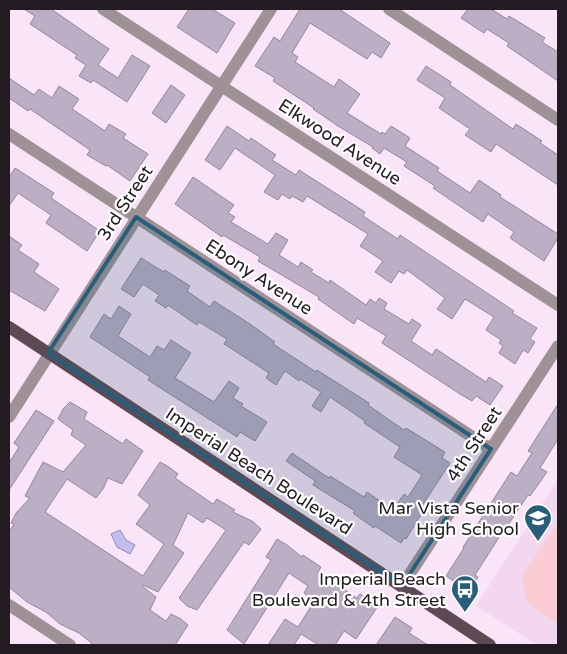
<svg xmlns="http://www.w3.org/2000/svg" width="567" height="654" font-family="'Varela Round',sans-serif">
<rect width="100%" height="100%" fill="#fae4f8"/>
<path fill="#f3d7f0" d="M558 479V645H537L476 606Z"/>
<path fill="#facdd4" d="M558 523V624L527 603 522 576Z"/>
<path fill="#c3bded" stroke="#938cb0" d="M120 530 126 540 135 545 130 554 117 547 111 534Z"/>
<path fill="#bbaec5" stroke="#94879d" d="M24 9H51L109 49 98 65 118 78 132 55 150 66 127 102 93 80 91 83 79 76 86 65 75 58 77 55 30 24 35 16Z
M189 9H212L235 23 217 53 177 27Z
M300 9H339L390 43 381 58 372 52 367 59 310 23 292 53 298 57 295 62 334 87 339 79 360 94 347 113 381 134 382 132 385 134 391 126 410 138 405 146 439 168 437 171 470 193 479 180 501 195 500 197 558 234V238L544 261 510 238 514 232 488 214 483 222 433 188 435 186 404 166 407 162 384 148 380 154 372 148 373 147 338 126 313 109 314 108 273 81 275 78 255 66 274 37 280 41Z
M468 9H491L507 19 509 16 545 38 542 42 558 52V81L507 46 509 43 487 29 484 33 461 18Z
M426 66 451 82 450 85 513 129 516 124 542 141 540 143 558 155V185L496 144 491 152 465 135 470 129 439 108 445 98 417 80Z
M9 78 34 95 39 89 52 98 59 86 79 99 72 109 105 131 109 124 126 134 123 138 148 154 130 181 107 165 106 166 87 155 90 150 30 109 28 111 9 98Z
M171 85 185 95 166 123 152 113Z
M227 126 249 141 251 138 276 155 272 160 296 175 299 170 365 212 363 216 398 239 400 235 514 311 512 313 537 328 530 339 535 342 528 353 523 350 515 364 499 353 503 346 499 343 501 340 486 330 494 317 465 299 452 319 437 309 445 298 407 270 404 274 399 271 391 283 375 272 383 261 360 246 368 234 307 196 303 202 292 196 290 199 282 194 278 200 264 192 275 175 235 148 220 170 205 160Z
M15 168 54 193 51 198 100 231 87 251 46 223 51 215 18 193 9 206V177Z
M193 177 234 205 228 213 235 217 231 222 268 244 276 233 288 240 279 255 298 267 301 262 313 270 311 272 329 283 330 280 366 305 370 299 376 303 379 298 387 303 384 309 409 324 412 319 421 325 411 341 432 355 436 349 486 382 489 377 503 386 490 405 476 396 472 401 460 394 382 343 386 336 357 318 354 324 318 299 319 297 258 261 260 257 223 235 222 237 175 204Z
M9 236 22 245 18 250 39 264 34 272 59 289 45 311 9 290Z
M141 258 164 272 165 270 190 286 187 291 210 307 214 301 250 324 275 342 273 344 316 372 317 370 369 403 368 405 404 430 406 428 445 452 442 458 450 463 422 506 425 508 406 539 404 538 401 543 375 526 374 528 353 513 355 511 313 485 315 481 286 461 292 453 329 478 330 476 364 497 367 492 393 510 404 494 408 497 422 475 394 457 400 447 364 423 365 421 330 397 321 412 312 406 321 392 300 379 299 381 285 371 276 385 266 378 269 373 224 344 227 339 199 322 197 325 168 305 166 308 155 301 159 295 143 284 134 297 121 289Z
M119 306 131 314 118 336 150 357 157 346 164 350 171 340 191 353 175 378 214 402 229 381 239 388 233 398 243 404 241 406 267 422 255 441 240 432 237 437 148 380 150 377 90 337 104 314 111 319Z
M70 402 87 412 84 419 123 444 126 439 143 451 122 484 108 478 103 489 96 498 67 479 45 512 143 576 164 544 136 524 150 505 138 495 160 462 169 467 178 474 175 478 213 504 217 499 235 510 233 512 252 521 261 529 249 545 244 542 197 610 187 606 179 598 226 530 207 518 203 523 188 513 173 545 184 553 158 592 143 585 142 586 156 597 150 610 166 621 171 614 181 619 188 625 175 645H94L79 633 60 624 46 612 27 602 9 587V532L14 524 11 523 16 513 30 498 25 496 43 462 63 472 86 445 71 435 73 430 58 419 63 409Z
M558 404V439L540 468 547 472 530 496 528 495 506 528H505L475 575 478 577 469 591 446 576 464 548 463 547 511 472 517 476 532 453 528 451Z
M36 410 54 421 9 490V463L19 447 14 443Z
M277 539 287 545 302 557 303 555 321 567 318 572 357 598 360 594 378 606 356 639 344 631 335 645H319L301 634 294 645H268L285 619 298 627 315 600 304 593 308 586 289 573 244 644 227 630 271 560 266 557Z
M395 617 412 628 409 633 428 645H376Z"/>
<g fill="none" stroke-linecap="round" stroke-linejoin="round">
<path stroke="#9e9297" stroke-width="12" d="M103 9 558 305
M389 9 558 120
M9 134 491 449
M9 417 271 9
M402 586 558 346
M9 605 70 645"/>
<path stroke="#5d4a53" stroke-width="12" d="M9 327 490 645"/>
</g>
<path fill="#295e7a" fill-opacity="0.2" stroke="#295e7a" stroke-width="4" stroke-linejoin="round" d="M136 217 491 449 402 586 48 353Z"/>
<defs>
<g id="school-pin" transform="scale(1.4375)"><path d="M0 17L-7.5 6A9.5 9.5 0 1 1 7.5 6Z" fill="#295e7a" stroke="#fff"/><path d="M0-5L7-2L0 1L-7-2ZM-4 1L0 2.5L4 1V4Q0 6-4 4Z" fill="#fff"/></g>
<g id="bus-pin" transform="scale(1.4375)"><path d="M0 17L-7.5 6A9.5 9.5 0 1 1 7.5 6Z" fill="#295e7a" stroke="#fff"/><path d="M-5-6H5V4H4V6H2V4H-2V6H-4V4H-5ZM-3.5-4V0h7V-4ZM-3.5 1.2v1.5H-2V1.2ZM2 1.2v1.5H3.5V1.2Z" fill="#fff"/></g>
</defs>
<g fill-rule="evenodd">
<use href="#school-pin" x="538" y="518"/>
<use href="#bus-pin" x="465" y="589"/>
</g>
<g text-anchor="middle" stroke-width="4.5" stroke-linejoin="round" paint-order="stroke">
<g font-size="18" fill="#221b21" stroke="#fff">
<text transform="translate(340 142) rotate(33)" y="6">Elkwood Avenue</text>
<text transform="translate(125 203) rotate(-57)" y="6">3rd Street</text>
<text transform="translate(259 277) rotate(33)" y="6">Ebony Avenue</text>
<text transform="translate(474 444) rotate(-57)" y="6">4th Street</text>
<text transform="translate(259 471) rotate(33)" y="6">Imperial Beach Boulevard</text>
</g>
<g font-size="18" fill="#221b21" stroke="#fff" text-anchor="end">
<text x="519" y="514">Mar Vista Senior<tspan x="519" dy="21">High School</tspan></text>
<text x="446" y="585">Imperial Beach<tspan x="446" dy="21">Boulevard &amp; 4th Street</tspan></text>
</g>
</g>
<rect width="567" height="654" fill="none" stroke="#221b21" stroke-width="20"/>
</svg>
